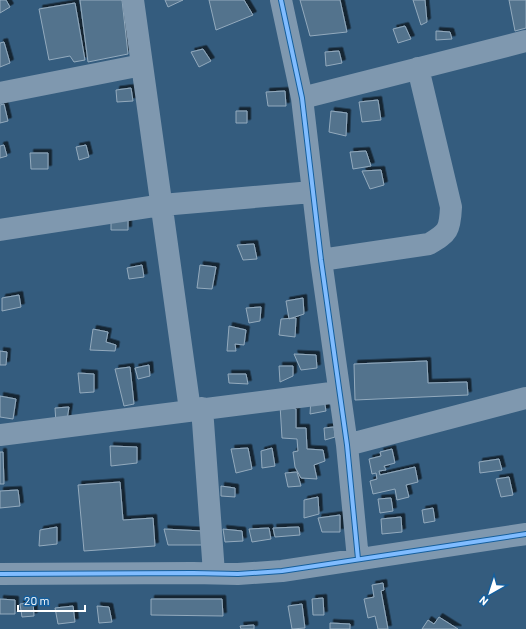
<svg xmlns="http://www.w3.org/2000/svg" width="526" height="629" font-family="Barlow,sans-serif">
<defs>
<filter id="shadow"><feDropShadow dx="3.5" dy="-3.5" stdDeviation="0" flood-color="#0009"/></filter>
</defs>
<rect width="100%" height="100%" fill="#345c7e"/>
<path fill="#53738d" stroke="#93aabd" filter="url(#shadow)" d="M0 0H6L10 7 0 13Z
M80 0H122L128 54 88 62Z
M165 0H183L168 7Z
M209 0H244L253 15 216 30Z
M300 0H340L347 32 310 36Z
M413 0H425L427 22 421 25Z
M509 0H526V28L515 31Z
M75 3 85 60 74 62 70 56 49 60 39 9Z
M405 26 411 39 398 43 393 29Z
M436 31 450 32 452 39 436 40Z
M4 42 10 63 0 67V43Z
M203 49 211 61 199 67 191 52Z
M339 51 342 63 326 66 325 52Z
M131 88 133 101 117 102 116 90Z
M285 91 286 106H268L266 92Z
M378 100 381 120 362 122 359 102Z
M4 104 8 121 0 123V105Z
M236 111H247V123H236Z
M331 111 347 113 346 136 329 132Z
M4 145 7 156 0 158V146Z
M86 145 89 157 79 160 76 147Z
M366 151 371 166 353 169 350 152Z
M30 153H48V169H31Z
M381 170 384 185 370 189 362 171Z
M111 218 128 219V230H111Z
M254 244 257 259 243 260 237 245Z
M142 265 144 277 129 279 127 268Z
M200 265 216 267 212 289 197 288Z
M19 295 21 307 2 311V298Z
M303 298 304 314 289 319 286 301Z
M261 307 260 321 249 323 246 308Z
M296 318 295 337 279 335 281 319Z
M229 326 246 330 244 345 235 344 236 351H227Z
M93 329 108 332 106 342 116 345 115 351 90 350Z
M0 351 7 352 6 365H0Z
M294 354 316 355 317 368 301 370Z
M427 361 428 383 467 382 468 395 355 400 354 364Z
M149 365 150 376 138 379 135 368Z
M279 366H293V376L280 382Z
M130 367 134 404 124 406 115 369Z
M78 373 94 374V392L80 393Z
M228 374H246L248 384 229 383Z
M0 396 16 399 13 419 0 417Z
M311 398 324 399 326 411 310 414Z
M280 405 296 409V428H306L307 449 323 450 325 461 314 465 317 479 301 478 295 467 293 452 298 451 297 439 282 438Z
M69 407 67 420 56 423 55 408Z
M334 427 335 437 325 440 324 428Z
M110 446 137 447V463L111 466Z
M248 448 252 469 236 473 231 449Z
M272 448 275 466 262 468 261 451Z
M392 449 395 463 384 466 386 470 379 471 380 475 415 467 418 482 406 485 409 497 397 500 395 489 373 494 370 481 377 479 376 473 372 474 369 459 381 456 380 452Z
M0 452H3L4 484H0Z
M499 459 502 470 480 473 479 462Z
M297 472 301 486 288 487 285 473Z
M509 477 513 495 501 497 496 479Z
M120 482 123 520 153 518 155 546 84 551 78 485Z
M221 486 235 488V497L221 496Z
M18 490 20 506 0 508V491Z
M318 497 319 514 304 518V500Z
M391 498 393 511 380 513 378 499Z
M433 508 435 521 424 523 422 510Z
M340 515V532H322L318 518Z
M401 517 402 532 382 534 381 519Z
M57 527V544L39 546 40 530Z
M299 527 300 535 275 537 273 528Z
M269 528 271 539 252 542 249 529Z
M164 529 202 531V545H168Z
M223 529 242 531 243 541 225 542Z
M383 583 384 590 381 591 388 629H378L375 616 368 618 364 599 374 597 372 585Z
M323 598 324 615H313L312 599Z
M0 599 15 600V614H0Z
M151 599H222L223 616 151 615Z
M33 602 34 616 22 617 20 604Z
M302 604 305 628 292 629 288 606Z
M73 606 75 622 58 624 55 608Z
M97 606 109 607 112 622 99 623Z
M439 617 458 629H422L428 620 434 624Z
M330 623 350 624V629H330Z
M254 625V629H241L240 626Z"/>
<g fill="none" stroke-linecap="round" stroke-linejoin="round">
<path stroke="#7f98af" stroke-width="22" d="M133 0 190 410
M281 0 302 98 321 260 347 445 358 559
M0 93 142 65
M302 98 526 41
M0 230 162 205 312 192
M321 260 429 244C448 233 450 230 451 207L418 68
M202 408 214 573
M0 435 339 392
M347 445 526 398
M0 574 193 573 238 574 282 571 526 534"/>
<g stroke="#155f9d" stroke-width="6">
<path id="cycleway" d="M281 0 302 98 321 260 347 445 358 559
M0 574 193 573 238 574 282 571 526 534"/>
</g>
<use href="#cycleway" stroke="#80bcff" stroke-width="4"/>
</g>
<g transform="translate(490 593) rotate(219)" stroke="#155f9d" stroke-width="3" paint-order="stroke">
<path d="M0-3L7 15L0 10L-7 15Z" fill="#ffffff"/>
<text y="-6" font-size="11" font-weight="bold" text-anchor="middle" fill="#ffffff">N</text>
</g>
<path d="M18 605v6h67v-6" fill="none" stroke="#ffffff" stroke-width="2"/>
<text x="24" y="605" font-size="12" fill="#ffffff" stroke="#155f9d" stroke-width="3" paint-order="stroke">20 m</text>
</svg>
